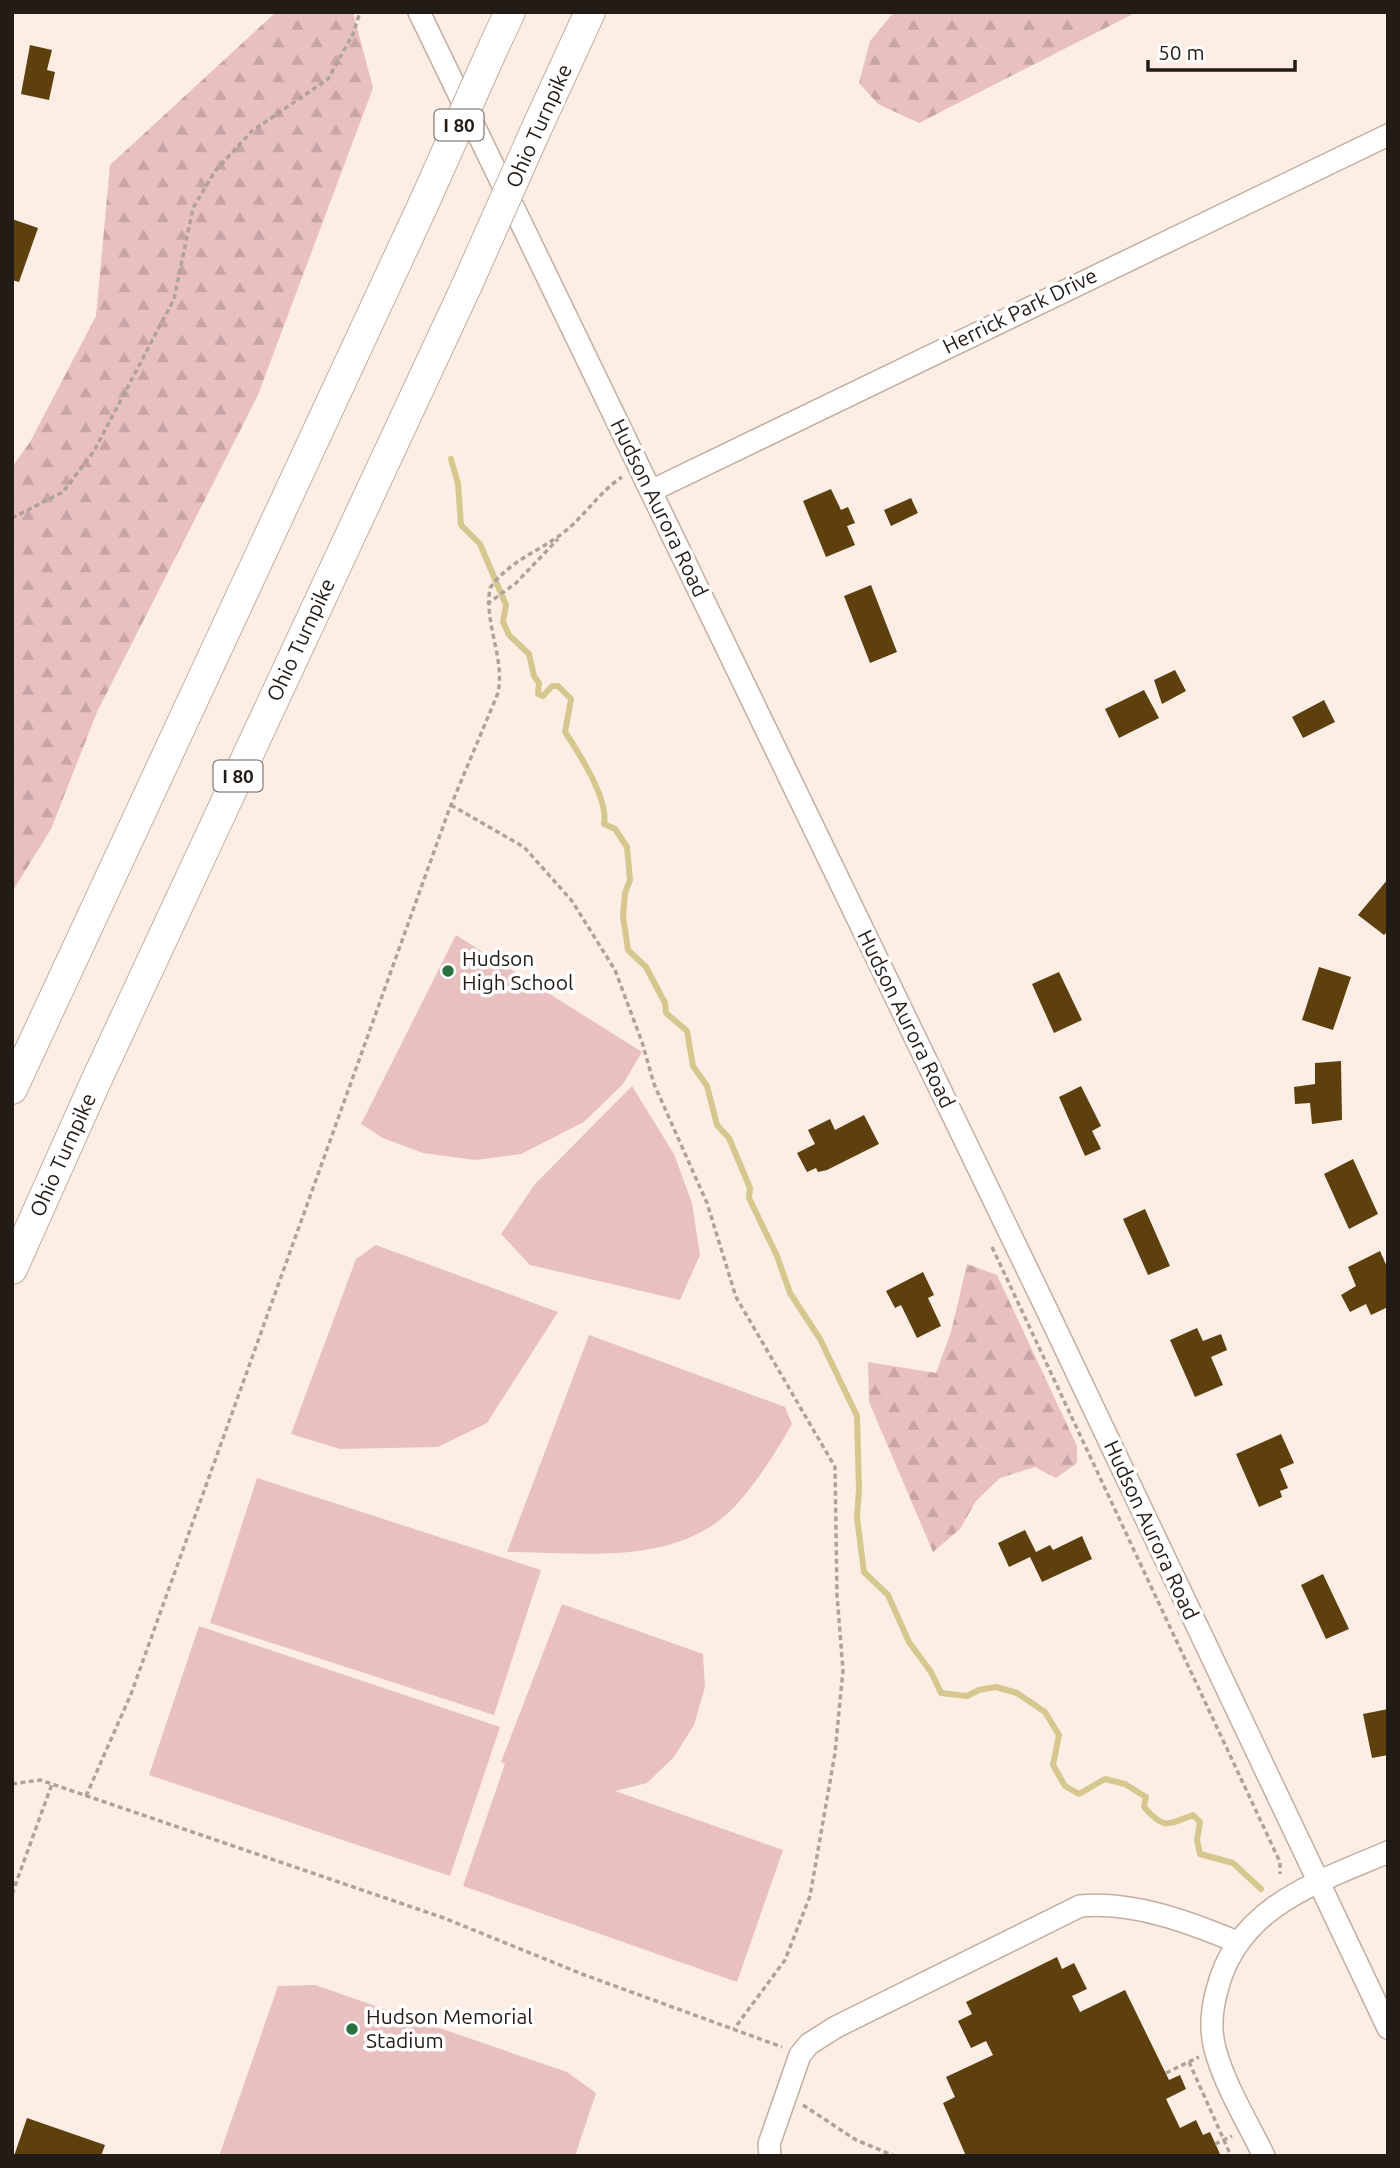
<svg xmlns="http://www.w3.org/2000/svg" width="1400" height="2168" font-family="Ubuntu,sans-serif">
<defs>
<pattern id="forest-firs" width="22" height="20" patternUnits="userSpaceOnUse" patternTransform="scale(1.75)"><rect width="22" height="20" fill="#e9c0c0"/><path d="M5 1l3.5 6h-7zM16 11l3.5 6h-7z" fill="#c8a4a4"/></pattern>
</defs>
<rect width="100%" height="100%" fill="#fdeee5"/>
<path fill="#e9c0c0" d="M456 935 642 1052 623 1084 584 1122 521 1154 475 1160 423 1153 383 1138 361 1124Z
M632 1086 674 1154 692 1203 700 1255 680 1300 530 1265 501 1234 535 1184Z
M376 1245 558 1312 487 1423 438 1447 340 1449 291 1434 356 1259Z
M589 1335 785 1407 792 1424C777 1451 749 1495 726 1515 667 1566 579 1552 507 1552Z
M257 1478 541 1570 494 1715 210 1623Z
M562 1604 703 1654 705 1687 694 1725 674 1757 647 1783 615 1791 783 1850 737 1982 463 1886 505 1764 501 1762Z
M199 1626 500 1727 450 1876 149 1775Z
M315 1985 567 2072 596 2093 575 2156H219L278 1986Z"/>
<path fill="url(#forest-firs)" d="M276 12H353L373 88 258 395 97 712 51 829 12 892V467L30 442 96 316 110 165Z
M894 12H1137L919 123 878 104 859 83 870 41Z
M967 1264 997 1275 1077 1446V1463L1056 1478 1035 1467 1000 1478 976 1501 960 1529 933 1552 869 1402 868 1362 936 1373 951 1332Z"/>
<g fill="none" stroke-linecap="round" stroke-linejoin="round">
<path stroke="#d6c78f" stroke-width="6" d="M451 459 458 484 461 525 480 544 506 605 503 622 509 635 529 654 534 676 539 683 538 694 543 696 552 686H558L571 699 565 732C579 753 609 800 604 824L615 829 627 847 630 880 625 893 623 916 628 950 646 967 665 1003 666 1013 687 1031 693 1066 707 1086 717 1125 729 1138 750 1188 749 1198 777 1256 790 1293 820 1339 857 1416 859 1489 857 1518 864 1572 888 1595 909 1642 931 1672 941 1693 967 1696 979 1690 996 1687 1017 1693 1045 1712 1059 1735 1053 1765 1065 1786 1079 1794 1105 1779 1125 1784 1146 1797 1144 1807C1165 1831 1168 1824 1193 1815L1200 1822 1197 1840 1200 1854 1233 1863 1261 1889"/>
</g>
<path fill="#5d400d" d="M30 45 52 50 47 70 55 72 49 100 21 94Z
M12 219 38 228 19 282 12 280Z
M831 489 841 510 848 507 855 523 847 526 855 545 826 557 803 501Z
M911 498 918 513 891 526 884 510Z
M871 585 897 652 870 663 844 596Z
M1175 670 1186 691 1162 704 1154 680Z
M1144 690 1159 718 1119 738 1105 709Z
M1324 700 1335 722 1303 738 1292 717Z
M1388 879V931L1384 935 1358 915Z
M1319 967 1351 977 1333 1030 1302 1020Z
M1059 972 1082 1020 1054 1033 1032 984Z
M1341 1061 1342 1120 1312 1124 1310 1103 1295 1104 1294 1087 1315 1084V1063Z
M1081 1086 1101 1126 1092 1131 1101 1149 1085 1156 1059 1097Z
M864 1115 879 1144 827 1170 818 1172 816 1168 807 1172 797 1153 815 1144 808 1130 830 1119 835 1130Z
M1353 1159 1378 1214 1349 1229 1324 1174Z
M1145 1209 1170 1266 1148 1275 1123 1219Z
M1380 1251 1388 1269V1307L1371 1315 1366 1304 1350 1312 1341 1295 1356 1286 1348 1267Z
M923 1272 934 1295 928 1298 941 1326 917 1338 901 1305 895 1308 886 1291Z
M1197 1328 1203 1341 1221 1334 1227 1350 1211 1357 1223 1385 1195 1397 1170 1340Z
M1281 1434 1294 1463 1280 1469 1288 1488 1280 1491 1282 1497 1259 1507 1236 1454Z
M1025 1530 1036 1552 1050 1545 1053 1550 1082 1536 1092 1559 1042 1582 1030 1557 1009 1567 998 1543Z
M1323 1574 1349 1629 1326 1639 1301 1585Z
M1388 1709V1755L1372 1758 1363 1714Z
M1057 1957 1062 1969 1074 1963 1087 1989 1072 1996 1080 2012 1125 1990 1169 2080 1180 2075 1186 2089 1166 2099 1180 2128 1196 2120 1203 2135 1210 2132 1220 2154 966 2156 943 2103 955 2097 946 2077 993 2055 986 2041 971 2048 958 2021 972 2014 966 2002Z
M27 2118 105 2145 101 2156H14Z"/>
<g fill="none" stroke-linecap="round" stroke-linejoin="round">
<g stroke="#c4ae9f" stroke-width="24">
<path id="minor" d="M419 12 1045 1306 1388 2028
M653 490 1388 135
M770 2156 769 2144 800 2055 809 2044 836 2027 1080 1906C1133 1901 1189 1922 1237 1942
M1264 2156C1247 2121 1225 2086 1215 2049 1210 2030 1212 2008 1217 1990 1238 1906 1316 1883 1388 1852"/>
</g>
<g stroke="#c4ae9f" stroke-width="32">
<path id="highway" d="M494 46 510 12
M534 134 590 12
M12 1089 423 205
M12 1269 96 1081 467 285"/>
</g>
<path stroke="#afa29a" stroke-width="3.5" stroke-dasharray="5 3.5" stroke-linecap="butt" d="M12 518 63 492 94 451 174 299 193 208 215 171 252 131 328 79 353 34 360 12
M487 604 516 583 558 539
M451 805 524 847 572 901 615 970 642 1042 654 1084 707 1203 736 1297 835 1467 837 1595 843 1670 835 1753 810 1896 785 1960 734 2029
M992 1247 1280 1862V1874
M12 1784 40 1780 52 1784 444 1918 582 1974 782 2047
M86 1796 131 1694 449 810 498 693C505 657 484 625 490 588 509 561 538 552 563 533 585 516 599 492 622 477
M12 1894 52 1784
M1189 2062 1231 2156
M1166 2073 1199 2057
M803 2105 856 2140 895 2156
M1215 2144 1232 2136"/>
<use href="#minor" stroke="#fff" stroke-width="21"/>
<use href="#highway" stroke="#fff" stroke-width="30"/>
<g stroke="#c4ae9f" stroke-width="32" stroke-linecap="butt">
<path id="highway-bridge" d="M423 205 494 46
M467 285 534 134"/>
</g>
<use href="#highway-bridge" stroke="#fff" stroke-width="30"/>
</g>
<g fill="#267241" stroke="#fff" stroke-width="2.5">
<circle cx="448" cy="971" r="7"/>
<circle cx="352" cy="2029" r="7"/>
</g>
<g text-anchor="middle" stroke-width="7" stroke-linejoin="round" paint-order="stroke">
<g fill="#fff" stroke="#655f5b" stroke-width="2">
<rect x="434.5" y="109.5" width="49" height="31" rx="5"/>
<rect x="213.5" y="760.5" width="49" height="31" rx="5"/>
</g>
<g font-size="19" font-weight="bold" fill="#231b15">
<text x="459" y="132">I 80</text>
<text x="238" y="783">I 80</text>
</g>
<g font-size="21" fill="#231b15" stroke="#fff">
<text transform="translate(539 126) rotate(-66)" y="7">Ohio Turnpike</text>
<text transform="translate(1020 311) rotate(-26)" y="7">Herrick Park Drive</text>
<text transform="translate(659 508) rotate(64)" y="7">Hudson Aurora Road</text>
<text transform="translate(301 640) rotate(-65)" y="7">Ohio Turnpike</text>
<text transform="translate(906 1019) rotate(64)" y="7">Hudson Aurora Road</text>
<text transform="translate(63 1155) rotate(-66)" y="7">Ohio Turnpike</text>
<text transform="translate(1151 1530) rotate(65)" y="7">Hudson Aurora Road</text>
</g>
<g font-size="21" fill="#231b15" stroke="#fff" text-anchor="start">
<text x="462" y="966">Hudson<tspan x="462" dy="24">High School</tspan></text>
<text x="366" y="2024">Hudson Memorial<tspan x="366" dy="24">Stadium</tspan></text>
</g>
</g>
<rect width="1400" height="2168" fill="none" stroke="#231b15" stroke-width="28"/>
<path d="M1148 60v10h147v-10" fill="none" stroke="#231b15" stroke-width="3.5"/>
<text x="1158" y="60" font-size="21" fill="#231b15" stroke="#ffffff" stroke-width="5" paint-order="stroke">50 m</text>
</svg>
